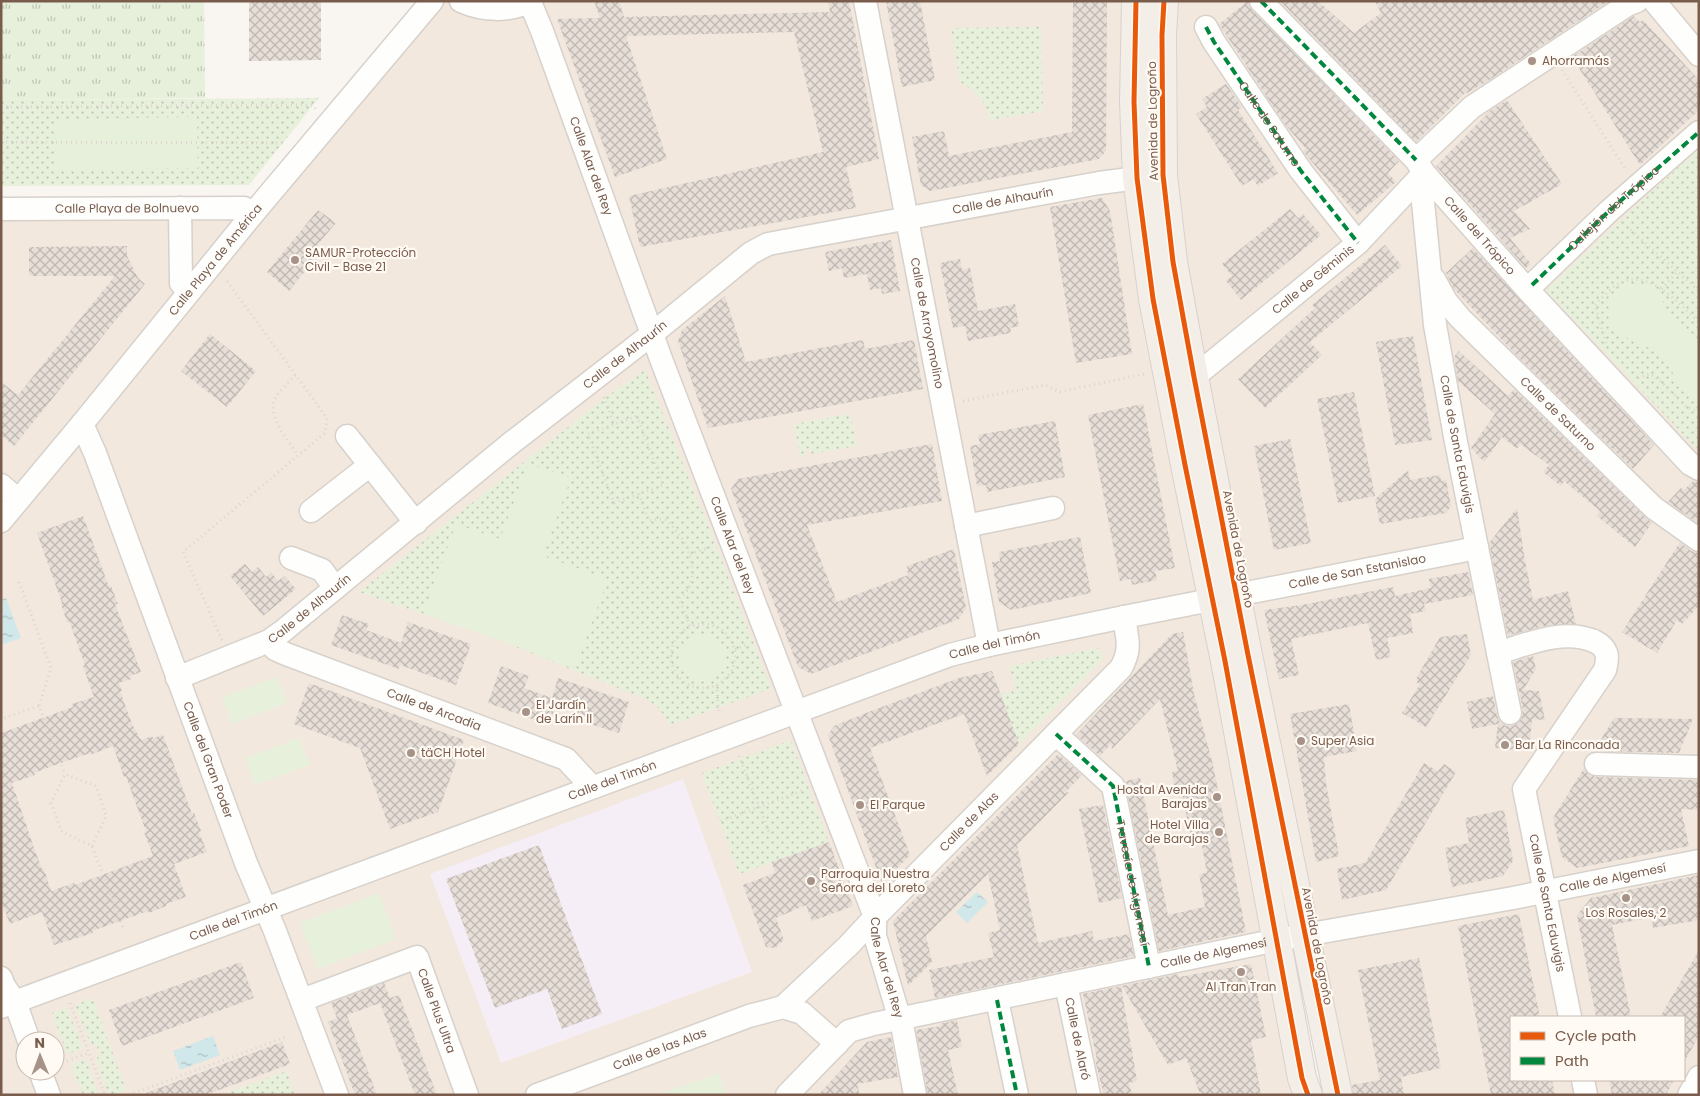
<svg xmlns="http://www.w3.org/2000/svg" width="1700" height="1096" font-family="Poppins,sans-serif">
<defs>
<pattern id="grass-tufts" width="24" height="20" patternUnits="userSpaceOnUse" patternTransform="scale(1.25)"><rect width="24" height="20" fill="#e7f0db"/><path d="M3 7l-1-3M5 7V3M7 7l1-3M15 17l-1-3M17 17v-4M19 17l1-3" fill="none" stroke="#c0c6b4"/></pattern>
<pattern id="park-dots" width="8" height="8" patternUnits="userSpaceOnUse" patternTransform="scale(1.25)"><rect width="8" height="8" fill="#e7f0db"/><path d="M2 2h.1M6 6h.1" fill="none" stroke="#c0c6b4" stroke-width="1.8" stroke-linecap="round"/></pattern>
<pattern id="water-ripples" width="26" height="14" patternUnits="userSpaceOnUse" patternTransform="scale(1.25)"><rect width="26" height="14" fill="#d0e8ea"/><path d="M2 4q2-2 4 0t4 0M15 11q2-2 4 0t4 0" fill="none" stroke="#aebfc0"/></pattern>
<pattern id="building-cross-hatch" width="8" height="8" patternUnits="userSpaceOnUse" patternTransform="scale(1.25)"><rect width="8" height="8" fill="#e6ded7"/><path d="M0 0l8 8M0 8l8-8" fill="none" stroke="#bfb7b1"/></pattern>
</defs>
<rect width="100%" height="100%" fill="#f9f5f0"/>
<path fill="#f2e8de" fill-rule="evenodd" d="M432 1H1136L1134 102 1305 1095H1V210L244 208ZM25 1041H55V1071H25Z
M1165 1H1699V1095H1352L1182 278ZM1511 1017H1684V1080H1511Z"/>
<path fill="#f6eef6" d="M683 779 752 972 501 1063 430 874Z"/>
<path fill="url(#grass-tufts)" d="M1 1H204L205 98 1 100Z"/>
<path fill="url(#park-dots)" d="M1041 27 1043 111 990 120C983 97 980 95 960 82L951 28Z
M319 98 249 185 1 186V100Z
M1699 148V451L1546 290Z
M645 370 716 545 771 689 669 725 660 709 648 700 494 638 359 592 605 398Z
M850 414 857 446 811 454 810 448 805 449 806 455 800 456 794 424Z
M1098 648 1103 659 1019 744 1000 694 1017 690 1009 666Z
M791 740 829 842 739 874 702 773Z
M93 998 126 1090 114 1095H109L96 1060 99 1055 97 1046 90 1043 75 1005Z
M67 1008 82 1046 80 1050 67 1054 52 1013Z
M83 1060 87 1062 99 1095H83L71 1065Z
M287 1071 295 1095H221Z"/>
<path fill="#e7f0db" d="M197 117 198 168 56 170 55 119Z
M1630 285C1637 285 1647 284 1653 288 1659 291 1661 299 1664 304 1671 319 1683 334 1699 340V400C1680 393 1674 369 1659 355 1640 337 1603 340 1609 305 1611 293 1620 289 1630 285Z
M528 464 571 478 543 556 608 579 575 669 494 638 423 614 456 524 500 539Z
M679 657a23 23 0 1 1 46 0a23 23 0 1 1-46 0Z
M277 677 287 703 232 724 222 697Z
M299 738 310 765 255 785 245 758Z
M379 893 396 939 318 969 300 923Z
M719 1073 727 1095H657Z"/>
<path fill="url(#water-ripples)" d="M6 598 21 638 1 645V600Z
M977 892 988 902 967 923 956 912Z
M213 1036 220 1055 180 1070 173 1051Z"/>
<path fill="url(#building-cross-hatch)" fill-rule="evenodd" d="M249 1H321V60L249 61Z
M594 1H619L624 17 830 12 828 1H849L879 159 846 167 856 208 640 247 629 196 823 152 794 32 626 36 667 159 615 177 557 19 600 18Z
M886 1H920L935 80 902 87Z
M1073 1H1107L1106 151 1099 159 930 191 921 185 912 137 944 131 949 156 1072 132Z
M1248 1 1252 10 1399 161 1388 173 1396 182 1357 215 1307 156 1303 151 1306 149 1284 123 1219 24Z
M1280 1H1318L1354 33 1381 13 1375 1H1609L1486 82 1467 93 1466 92 1416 142Z
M1634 16 1640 22 1643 20 1699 80V110L1640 165 1572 57Z
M1226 84 1242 107 1238 110 1278 173 1258 186 1253 179 1242 186 1196 114 1207 107 1202 99Z
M1507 100 1562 184 1514 211 1530 229 1510 238 1531 264 1526 268 1436 166 1491 110Z
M1102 198 1110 211 1132 354 1076 363 1050 207Z
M1290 209 1298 218 1303 214 1321 235 1241 300 1226 281 1232 276 1222 264Z
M318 210 336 223 317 245 323 249 289 291 267 272Z
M891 240 900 291 882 294 881 288 870 290 867 274 844 278 842 268 829 271 825 252Z
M1385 245 1402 266 1310 342 1322 355 1265 408 1238 379 1315 308 1312 305Z
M127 246V256L138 278 145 284 14 446 1 435V382L18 395 115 276H29V247Z
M1473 248 1654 445 1633 469 1518 357 1454 289 1446 273Z
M960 259 962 270 970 268 978 311 1015 304 1019 326 1010 328 1011 333 968 341 965 326 953 328 940 263Z
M725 296 746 362 863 340 865 349 914 340 923 389 708 428 678 341 682 330Z
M210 334 256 371 227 407 181 371Z
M1413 336 1432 440 1395 445 1376 342Z
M1459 351 1508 396 1514 389 1652 523 1635 547 1597 516 1600 511 1564 481 1561 486 1543 472 1549 465 1520 444 1517 449 1502 437 1484 462 1471 448 1495 414 1458 381 1454 357Z
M1354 392 1375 496 1338 503 1317 399Z
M1143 404 1175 568 1155 571 1157 580 1132 585 1131 579 1120 581 1088 415Z
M1055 421 1065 477 987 492 986 485 977 486 970 446 980 444 978 435Z
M1290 439 1311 543 1274 550 1254 446Z
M932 444 942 501 807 525 837 602 908 575 907 566 954 549 966 608 959 619 811 674 798 667 731 489 738 479Z
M1408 470 1410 480 1440 475 1441 481 1446 480 1451 506 1446 513 1380 524 1375 499Z
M1693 481 1699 482V524L1668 502 1681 488 1684 490Z
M1517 508 1525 561 1533 600 1568 591 1576 624 1543 626 1508 636 1489 543Z
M83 516 109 587 111 586 118 604H115L141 672 130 676 131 679 119 683 122 691H120L132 724 141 740 152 736 153 738 163 735 192 814 194 813 201 831 199 832 207 852 174 864 186 897 166 904V906L149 913 148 911 92 931 93 933 54 945 42 912 10 924 1 901V733L73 707 72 704 94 697 83 666 85 665 69 621 67 622 61 604 62 603 37 533ZM113 746 124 777 126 776 133 796 146 831 144 832 153 856 75 885 74 883 51 891 44 869H42L34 848 12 783 35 775 34 773 55 765 90 753V755Z
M1080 537 1091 593 1011 610 999 602 992 562 1000 561 999 552Z
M1680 542 1691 551 1699 553V606L1682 624 1677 620 1657 653 1622 632Z
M245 564 252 572 258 567 266 577 271 572 278 581 285 576 296 589 263 616 230 576Z
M1468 572 1473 595 1424 604 1426 611 1410 614 1413 633 1387 638 1391 657 1376 660 1368 623 1291 639 1299 675 1279 679 1264 610 1302 605 1393 587 1395 596 1431 588 1429 579Z
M342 615 369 624 366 630 401 643 408 622 471 644 456 685 400 665 399 669 331 645Z
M1183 632 1194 694 1213 765 1246 932 1159 951 1125 781 1140 778 1168 915 1205 907 1199 874 1207 873 1201 841 1192 843 1181 789 1175 790 1172 772 1178 771 1160 699 1112 749 1111 744 1100 756 1076 735 1172 634Z
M1467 634 1471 655 1426 727 1402 713 1420 684 1417 683V677L1440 637Z
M1533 656 1536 669 1523 690 1539 691 1545 720 1532 719 1529 751 1495 748 1498 724 1472 729 1467 702 1493 696 1497 716 1500 722 1506 726H1513L1518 723 1522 718 1523 710 1513 662Z
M501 666 529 676 524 688 552 698 558 678 629 702 619 733 590 724 592 718 556 706 549 725 488 703Z
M992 671 1019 744 987 776 964 714 870 748 910 855 882 884 828 735 834 726 866 713 959 678Z
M309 683 464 740 438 812 390 829 360 748 294 724Z
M1349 704 1357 751 1324 757 1326 783 1339 856 1316 862 1290 714Z
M1614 718 1693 719 1679 753 1594 751Z
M1058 754 1082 775 1065 793 1069 792 1017 845 1038 943 1092 931 1094 941 1129 934 1134 956 935 998 929 970 994 957 988 933 1000 930 988 874 926 936 932 962 908 986 893 921Z
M1424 763 1438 771 1444 764 1456 772 1386 890 1342 900 1337 869 1365 863Z
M1584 768 1589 775 1596 777 1699 780V810L1681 809 1689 846 1577 868 1562 857 1553 818Z
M1103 805 1122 898 1099 903 1079 809Z
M1504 810 1513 861 1503 876 1452 887 1445 848 1469 843 1465 818Z
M829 842 853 906 812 921 806 905 776 918 784 940 775 948 766 947 743 885 775 873 772 862Z
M539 845 602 1014 562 1029 547 989 495 1008 446 879Z
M1699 875V920L1653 928 1652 917 1612 925 1631 1017H1596L1577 915 1591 898Z
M1519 914 1540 1017H1511V1080H1552L1555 1095H1491L1458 926Z
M1699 950V1036L1684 1062V1017H1660Z
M1419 958 1441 1068 1401 1077 1404 1095H1353L1352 1085 1380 1080 1358 970Z
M241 962 254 998 122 1046 109 1010Z
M1251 964 1266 1037 1251 1040 1261 1095H1205L1199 1091 1186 1058 1168 1065 1122 986 1178 974 1179 977Z
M384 983 390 998 399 995 437 1095H415L380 1003 347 1015 377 1095H355L328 1022 337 1018 331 1003Z
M1121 986 1137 1081 1129 1083 1132 1095H1104L1095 1060H1097L1083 994Z
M957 1020 962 1047 948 1050 958 1095H928L916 1030 941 1026 940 1024Z
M891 1037 898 1077 857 1084 860 1095H818L867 1042Z
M282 1042 290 1064 205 1095H146V1093Z
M1609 1080H1674L1666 1095H1612Z"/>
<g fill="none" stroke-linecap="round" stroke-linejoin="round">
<g stroke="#d7d1cb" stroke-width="25">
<g id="minor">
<path d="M461 1C483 11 509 12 531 1"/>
<path id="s1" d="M865 1 989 645"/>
<path id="s2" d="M1261 1 1416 160 1424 173 1526 288 1690 464 1699 469"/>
<path d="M1654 1 1699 55"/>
<path id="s3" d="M530 2 542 31 661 359 875 917V936L903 1030 915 1095"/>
<path d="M1206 27 1214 42 1301 171 1358 243"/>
<path d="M1416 160 1472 107 1627 5 1637 1"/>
<path id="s4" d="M1424 173 1423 202 1435 325 1456 442 1510 713"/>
<path d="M180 208 181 283 190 291"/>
<path id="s5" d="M1 209 244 208 251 216"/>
<path id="s6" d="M1434 279 1446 301 1460 318 1654 508 1699 540"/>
<path id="s7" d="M1532 285 1609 211 1699 132"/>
<path id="s8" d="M1194 377 1358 243 1424 173"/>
<path id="s9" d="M82 424 95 453 246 863 275 931 337 1095"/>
<path d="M347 436 416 523"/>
<path d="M1 485 18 500"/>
<path d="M311 511 370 465"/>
<path id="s10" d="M1 521 82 424 251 216 432 1"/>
<path d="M966 526 1053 508"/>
<path d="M291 558 322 570 335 588"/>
<path id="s11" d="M269 641 275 649 286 654 566 759 592 787"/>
<path id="s12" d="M1498 653C1528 644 1563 628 1594 641 1608 648 1609 656 1605 670L1524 789 1570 1017"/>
<path id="s13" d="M177 678 269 641 283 631 510 444 652 334 751 253 768 244 1099 183 1153 176"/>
<path d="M1056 734 1113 786 1149 967"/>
<path d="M1596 764 1699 767"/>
<path d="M1 978 4 986 15 1002 29 1041"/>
<path id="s14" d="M1066 984 1089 1095"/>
<path id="s15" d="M302 1000 417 957 467 1095"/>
<path d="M997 1000 1017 1095"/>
<path id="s16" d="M1 1007 950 655 989 645 1124 617 1477 548"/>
<path d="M783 1007 802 1013 837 1044"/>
<path d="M40 1071 49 1095"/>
<path d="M1583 1080 1586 1095"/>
<path id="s17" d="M537 1095 749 1016 783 1007 848 946 875 917 1121 668C1132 648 1127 639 1124 617"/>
<path id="s18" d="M787 1095 849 1031 874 1024 1277 940 1513 898 1699 861"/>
<path d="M1689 1095 1699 1077"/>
</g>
</g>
<g stroke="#dad1cc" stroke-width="30">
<path id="major" d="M1136 1 1134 102 1137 178 1153 299 1185 465 1225 661 1302 1078 1308 1095
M1164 1 1162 35 1163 175 1173 262 1194 377 1248 655 1338 1095"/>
</g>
<path stroke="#dcd5d0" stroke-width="3" stroke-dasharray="1 4" stroke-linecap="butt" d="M1562 70 1626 170
M1 107 312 105 316 109
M1 142 282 143 285 145
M1623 223 1699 291
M1662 289 1677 272
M1606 343 1595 305C1601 299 1608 291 1615 286 1647 264 1677 303 1699 322
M295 375C290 381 282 388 277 395 264 414 287 438 297 454
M1638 378 1649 374 1655 376 1687 407 1699 412
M604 397 614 424
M963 401 1045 385 1060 392 1144 374
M637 416 663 485 614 503 588 434Z
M639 494 649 521C655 520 660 518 665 520 671 523 675 530 679 534 692 552 701 584 679 598L690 626
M690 554 711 547
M19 582 51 668 39 706 65 774
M671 656a32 32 0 1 1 64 0a32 32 0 1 1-64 0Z
M222 640 183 552 325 433 327 418 227 281
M735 649 749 644
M717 685 718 707 721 714
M1 717 2 719 39 706
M739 756 769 832
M721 821 804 790
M92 846 106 816 96 786 65 774 51 803 62 832 92 846 124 930
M70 1003 105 1095
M67 1061 89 1053
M129 1095 286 1037"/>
<use href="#minor" stroke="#fefefd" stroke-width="22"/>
<use href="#major" stroke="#f3eee8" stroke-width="28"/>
<g stroke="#00873e" stroke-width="4" stroke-dasharray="8 4" stroke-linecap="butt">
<path d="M1261 1 1416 160"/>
<path id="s19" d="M1206 27 1214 42 1301 171 1358 243"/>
<path d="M1532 285 1609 211 1699 132"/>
<path id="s20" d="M1056 734 1113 786 1149 967"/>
<path d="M997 1000 1017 1095"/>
</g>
<g stroke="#fffaf3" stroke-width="8">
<path id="cycleway" d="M1136 1 1134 102 1137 178 1153 299 1185 465 1225 661 1302 1078 1308 1095
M1164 1 1162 35 1163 175 1173 262 1194 377 1248 655 1338 1095"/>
</g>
<use href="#cycleway" stroke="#e8590c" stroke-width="5"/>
</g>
<g fill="#a69286" stroke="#fffaf3" stroke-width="2">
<circle cx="1532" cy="61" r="5"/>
<circle cx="295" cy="260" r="5"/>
<circle cx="526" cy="712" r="5"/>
<circle cx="1301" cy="741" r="5"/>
<circle cx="1505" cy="745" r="5"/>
<circle cx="411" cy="753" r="5"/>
<circle cx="1217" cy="797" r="5"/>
<circle cx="860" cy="805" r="5"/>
<circle cx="1219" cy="832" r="5"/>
<circle cx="811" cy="881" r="5"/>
<circle cx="1626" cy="898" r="5"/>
<circle cx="1241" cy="972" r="5"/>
</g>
<g text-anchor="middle" stroke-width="4.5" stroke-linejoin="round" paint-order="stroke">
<g font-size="12" fill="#7a5c4d" stroke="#fffaf3" text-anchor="start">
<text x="1542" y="65">Ahorramás</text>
<text x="305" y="257">SAMUR-Protección<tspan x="305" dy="14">Civil - Base 21</tspan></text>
<text x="536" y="709">El Jardín<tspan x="536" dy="14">de Larín II</tspan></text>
<text x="1311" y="745">Super Asia</text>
<text x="1515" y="749">Bar La Rinconada</text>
<text x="421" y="757">täCH Hotel</text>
<text x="1207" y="794" text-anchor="end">Hostal Avenida<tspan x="1207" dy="14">Barajas</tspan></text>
<text x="870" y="809">El Parque</text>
<text x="1209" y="829" text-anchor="end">Hotel Villa<tspan x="1209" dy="14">de Barajas</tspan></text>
<text x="821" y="878">Parroquia Nuestra<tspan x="821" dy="14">Señora del Loreto</tspan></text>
<text x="1626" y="917" text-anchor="middle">Los Rosales, 2</text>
<text x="1241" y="991" text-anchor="middle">Al Tran Tran</text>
</g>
<g font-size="12" fill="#7a5c4d" stroke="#fffaf3">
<text transform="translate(1153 121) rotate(-91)" y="4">Avenida de Logroño</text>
<text dy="4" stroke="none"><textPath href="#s19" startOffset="116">Calle de Saturno</textPath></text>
<text dy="4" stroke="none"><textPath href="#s3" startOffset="175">Calle Alar del Rey</textPath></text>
<text dy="4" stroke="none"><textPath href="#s13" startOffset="976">Calle de Alhaurín</textPath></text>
<text dy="4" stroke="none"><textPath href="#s5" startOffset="126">Calle Playa de Bolnuevo</textPath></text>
<text dy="4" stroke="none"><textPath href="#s7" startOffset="112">Callejón del Trópico</textPath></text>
<text dy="4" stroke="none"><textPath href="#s2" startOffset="321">Calle del Trópico</textPath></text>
<text dy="4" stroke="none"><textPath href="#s10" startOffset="338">Calle Playa de América</textPath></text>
<text dy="4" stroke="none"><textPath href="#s8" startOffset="154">Calle de Géminis</textPath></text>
<text dy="4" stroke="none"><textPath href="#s1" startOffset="328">Calle de Arroyomolino</textPath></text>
<text dy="4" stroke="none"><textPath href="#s13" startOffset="556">Calle de Alhaurín</textPath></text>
<text dy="4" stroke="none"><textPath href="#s6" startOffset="184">Calle de Saturno</textPath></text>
<text dy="4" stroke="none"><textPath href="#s4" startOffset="274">Calle de Santa Eduvigis</textPath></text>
<text dy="4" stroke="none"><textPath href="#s3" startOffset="580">Calle Alar del Rey</textPath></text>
<text transform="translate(1238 549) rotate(79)" y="4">Avenida de Logroño</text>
<text dy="4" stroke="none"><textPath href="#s16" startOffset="1428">Calle de San Estanislao</textPath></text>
<text dy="4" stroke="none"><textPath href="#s13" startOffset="151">Calle de Alhaurín</textPath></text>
<text dy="4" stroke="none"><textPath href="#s16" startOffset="1058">Calle del Timón</textPath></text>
<text dy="4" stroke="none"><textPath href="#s11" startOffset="180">Calle de Arcadia</textPath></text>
<text dy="4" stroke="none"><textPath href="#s9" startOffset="359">Calle del Gran Poder</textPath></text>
<text dy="4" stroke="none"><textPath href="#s16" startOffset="652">Calle del Timón</textPath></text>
<text dy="4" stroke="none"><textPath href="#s17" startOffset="524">Calle de Alas</textPath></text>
<text dy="4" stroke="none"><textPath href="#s18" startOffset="868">Calle de Algemesí</textPath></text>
<text dy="4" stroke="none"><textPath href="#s20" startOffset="176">Travesía de Algemesí</textPath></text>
<text dy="4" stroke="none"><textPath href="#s12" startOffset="394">Calle de Santa Eduvigis</textPath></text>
<text dy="4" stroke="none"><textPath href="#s16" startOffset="248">Calle del Timón</textPath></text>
<text transform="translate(1317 946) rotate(79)" y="4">Avenida de Logroño</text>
<text dy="4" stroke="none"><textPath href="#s18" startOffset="462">Calle de Algemesí</textPath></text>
<text dy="4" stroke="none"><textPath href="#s3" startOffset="1030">Calle Alar del Rey</textPath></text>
<text dy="4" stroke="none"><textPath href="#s15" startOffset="180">Calle Plus Ultra</textPath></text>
<text dy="4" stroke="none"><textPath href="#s14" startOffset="56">Calle de Alaró</textPath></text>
<text dy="4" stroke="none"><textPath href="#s17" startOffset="131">Calle de las Alas</textPath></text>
</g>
</g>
<rect width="1700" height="1096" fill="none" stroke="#7a5c4d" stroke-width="5"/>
<rect x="1510" y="1016" width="175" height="65" fill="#fffaf3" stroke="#cabbb1"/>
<rect x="1520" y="1032" width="25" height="8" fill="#e8590c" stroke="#cabbb1"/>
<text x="1555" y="1041" font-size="15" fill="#7a5c4d">Cycle path</text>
<rect x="1520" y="1057" width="25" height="8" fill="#00873e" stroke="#cabbb1"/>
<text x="1555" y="1066" font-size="15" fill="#7a5c4d">Path</text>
<g transform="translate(40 1056) rotate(359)"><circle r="24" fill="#fffaf3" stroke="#cabbb1"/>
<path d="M0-4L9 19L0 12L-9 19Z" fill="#a69286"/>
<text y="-8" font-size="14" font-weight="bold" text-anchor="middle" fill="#7a5c4d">N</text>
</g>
</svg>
